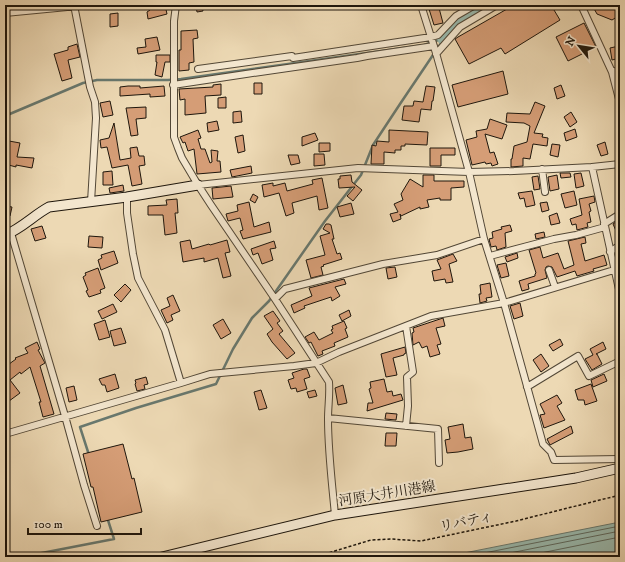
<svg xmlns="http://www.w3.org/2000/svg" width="625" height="562" font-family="'IM FELL DW Pica','Noto Serif JP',serif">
<rect width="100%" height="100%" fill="#edd9b4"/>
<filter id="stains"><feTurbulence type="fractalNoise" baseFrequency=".005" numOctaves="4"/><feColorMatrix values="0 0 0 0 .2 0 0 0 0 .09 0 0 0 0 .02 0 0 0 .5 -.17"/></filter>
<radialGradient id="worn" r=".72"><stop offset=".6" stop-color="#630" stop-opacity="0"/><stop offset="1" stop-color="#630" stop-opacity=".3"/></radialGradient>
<path fill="#99baaf" stroke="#68786e" d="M620 522V557H444Z"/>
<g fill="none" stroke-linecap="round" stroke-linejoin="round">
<path stroke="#5c685e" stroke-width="1" d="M464 557 620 526
M490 557 620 531
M521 557 620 537"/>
<path stroke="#68786e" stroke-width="2.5" d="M438 48 444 38
M5 116 83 83 97 80H168L181 79 424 45 444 38
M89 455 80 427 136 408 216 384 233 349 252 318 269 301 325 221 361 175 373 145 400 104 435 52
M21 557 114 539 107 517"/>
<path stroke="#99baaf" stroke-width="14" d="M444 38 455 23 485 5"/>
</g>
<path fill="#d59d76" stroke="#1e160c" d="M149 5H165L167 14 148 19 147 12 150 10Z
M202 5 203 11 197 12 196 6Z
M514 5H551L560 20 505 54 501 48 469 64 455 39 458 37Z
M592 5H620V15L612 20 597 14Z
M439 8 443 23 434 25 429 9Z
M118 13V26L110 27V14Z
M584 23 596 47 568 61 556 37Z
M197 30 198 38 193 39 194 62 189 63V70L179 71V50H181V31Z
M157 37 160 50 138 54 137 48 146 47 145 39Z
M77 44 80 57 68 60 72 78 62 81 54 54 68 50V47Z
M619 46 620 58 612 60 610 48Z
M156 55H170V62H165L162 77 155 75 157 62H156Z
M503 71 508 94 458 107 452 85Z
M254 83H262V94H254Z
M221 84V95L205 96 206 113 185 115V99L180 100 179 89 213 87V85Z
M561 85 565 96 557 99 554 88Z
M128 86H140V88L164 86 165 96 150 97V94L120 96V87Z
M426 86 435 87 433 101H432L431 110 421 109 419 122 402 120 404 106H413L414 101 423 102Z
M226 97V108H218V98Z
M110 101 113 115 103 117 100 103Z
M535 102 545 106 534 133 543 134 542 137 548 138 547 146 533 144 530 159 523 158V166L511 167V159H512L514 146 527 142 530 126 524 123 506 122 507 113 530 114Z
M146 107V118L136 119 138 135 131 136 126 108Z
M241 111 242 122 233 123V112Z
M571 112 577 122 570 127 564 117Z
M490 119 507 125 502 139 485 134 490 153 494 152 498 164 492 166 491 163 486 164 485 162 472 165 466 140 477 137 476 131 487 129Z
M217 121 219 130 208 132 207 123Z
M114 123 120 160 131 158 130 148 137 147 139 156H144L145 165 139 166 142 184 132 186 128 165 112 168 107 147 101 148 100 140 109 138Z
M575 129 577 137 566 141 564 133Z
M198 130 201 138 198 139 201 149H205L210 163 212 162 211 150 218 151 217 161H220L221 172 197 174 194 149 188 151 185 142 183 143 180 137Z
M389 130 428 132 427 145 405 144V146H401V150H395V153L384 152V164H371L372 145 376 146 377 141 389 142Z
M315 133 318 140 302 146V137Z
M243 135 245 151 238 153 235 137Z
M9 141 20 143 17 157 34 158 32 168 16 165V167L5 164V156Z
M605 142 608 154 601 156 597 145Z
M319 143H330V151L319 152Z
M552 144 560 145 558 157 550 155Z
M430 148H455V155H441V166H430Z
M314 154H324L325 165 314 166Z
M288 155H298L300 163 291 165Z
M251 166 252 173 232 177 230 170Z
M112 171 113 185H103V172Z
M560 173H570L571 177 561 178Z
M581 173 584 186 576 188 574 174Z
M351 175 352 182 362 190 353 201 347 196 355 187 339 188 338 179H340V176Z
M423 175H434V181H464V187L451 188V200H440V198L427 200 429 207 420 209V207L401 216 400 214 401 219 393 222 390 214 398 212 394 204 403 200 401 194 410 179 423 187Z
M557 175 559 189 550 191 548 177Z
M538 176 540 189 534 190 532 177Z
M322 178 328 208 319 210 317 196 292 203 294 213 286 216 279 193 264 197 262 185 273 183V186L285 183 287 191 313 184 312 180Z
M123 185 124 191 110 193 109 188Z
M231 186 233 197 213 199 212 188Z
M532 191 535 205 526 207 524 198 520 199 518 193Z
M574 191 577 205 565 208 561 194Z
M253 194 258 197 255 203 250 200Z
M594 196 595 202 589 204 591 211 589 212 591 222 587 223 588 227 577 230 576 224 572 225 570 219 582 215 579 199Z
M177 199 178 213H175L177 233 165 235 163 215H148V206L167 205 166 200Z
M249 202 254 227 269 222 271 232 243 239 240 231 243 230 240 218 228 221 226 214 238 211 237 205Z
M547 202 549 210 542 212 540 203Z
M351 203 354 214 340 217 337 207Z
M5 206 12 207 10 216 5 215Z
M557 213 560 223 551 225 549 216Z
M620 219V240L613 224Z
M326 224H329L331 225 334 239H332L337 254 340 253 342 259 323 265 324 266 321 267 323 275 311 278 306 260 325 255 320 236 330 233 323 229Z
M510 225 512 231 505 233 506 247 497 250 496 246 491 247 489 239 493 238 492 232 502 229 501 227Z
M42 226 46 238 35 241 31 229Z
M544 232 545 237 536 239 535 234Z
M89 236 103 237 102 248 88 247Z
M585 237 586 243 581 244 585 261 604 255 607 265 593 269 594 271 577 276 575 271 557 277 552 267 548 266 546 267 545 270 547 278 528 284 529 289 522 291 519 281 535 276V274L536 273 529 250 540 247 543 258 558 253 564 269 574 265 568 241Z
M190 240 192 249 209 244 210 245 227 240 230 252 225 253 231 276 223 278 218 258 204 262V258L183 262 180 242Z
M274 241 276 248 270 249 273 260 262 264 258 253 253 255 251 249Z
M114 251 118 263 101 270 98 260 102 258 101 255Z
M517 253 518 258 507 262 505 257Z
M453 254 457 261 449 264 453 282 446 283 445 279 434 281 432 271 441 269 437 260Z
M506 263 509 276 501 278 497 265Z
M395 267 397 277 388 279 386 268Z
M98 268 105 288 100 290 101 293 89 297 86 291 88 290 83 277 86 275 85 273Z
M344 279 346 284 335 287 340 296 332 301 331 297 304 306 305 308 294 313 291 305 312 296 309 288Z
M490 283 492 297 486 298 487 301 480 303 479 294H481L480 285Z
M125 284 131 290 121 302 114 295Z
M173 295 180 311 171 315 173 320 167 323 161 310 170 306 167 298Z
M520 303 523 316 514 319 510 306Z
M113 304 117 312 102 319 98 311Z
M349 310 351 316 342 321 339 315Z
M273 311 280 321 277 323 283 331 279 334 295 353 287 359 272 342 267 334 273 329 264 316Z
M443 318 445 326 436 328 441 344 437 345 440 354 430 357 427 346 422 348 419 342 413 345 412 333 414 332 413 328Z
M223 319 231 333 221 339 213 325Z
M105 320 110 337 99 340 94 324Z
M344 321 347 328 345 329 348 337 334 343 335 346 322 351 323 354 318 356 311 342 309 343 305 337 314 332 319 340 333 333 331 330 333 329 332 326Z
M121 328 126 343 114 346 110 331Z
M560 339 563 345 553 351 549 345Z
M37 342 40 349 38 350 45 363 40 366 54 414 43 417 39 402H41L30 367 21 374 20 372 10 380 20 393 5 404V367L16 359 15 358 28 353 25 348Z
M603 342 606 349 596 354H597L602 364 592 370 585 359 593 355 590 349Z
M405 347 406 353 404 354V355L393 358 397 375 386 377 381 354Z
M541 354 549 366 541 372 533 360Z
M304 369H307L310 377 304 379 307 389 297 392 296 388 291 389 288 380 294 378 292 373Z
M115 374 119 388 107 392 105 385H102L99 379Z
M604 374 607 381 593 387 591 380Z
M146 377 148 384 144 385 145 389 137 391 135 384 136 383 135 380Z
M384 379 387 392 392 391 393 396 401 394 403 400 367 411 368 403H373L369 389 371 388 370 382Z
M591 384 597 401 585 405 584 400H578L575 390Z
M343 385 347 403 338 405 335 388Z
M74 386 77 400 69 402 66 388Z
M261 390 267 408 259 410 254 392Z
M315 390 317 396 309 398 307 392Z
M557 395 562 403 557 406 565 420 544 428 540 415 545 414 540 404Z
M386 413 397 414 396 420 385 419Z
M463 424 465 438 471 437 473 449 458 452 447 453 445 440 450 439 448 427Z
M571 426 573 433 550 445 547 439Z
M386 433H397L396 446H385Z
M123 444 132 479 134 478 142 512 101 522 93 487H91L83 454Z"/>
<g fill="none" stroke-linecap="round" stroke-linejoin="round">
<g stroke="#524736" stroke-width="8">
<path id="street" d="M74 5 90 87 95 102 96 118 91 202
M176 5 174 21V137L178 148 182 158 198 185 211 205 275 299 329 382C330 395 328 406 328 419 328 451 332 483 335 515
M421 5 436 53 469 172 484 239 504 303 543 444 551 452 554 460 620 459
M581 5 612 72 620 103
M5 13 88 5
M436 54 460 27 497 5
M198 69 292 56 293 58 431 37 438 35 456 16 475 5
M612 72 620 70
M173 85 246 74 357 58 367 56 434 46
M592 167 620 294
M542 169 545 192
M198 185 358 168 469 172 514 171 592 167 620 164
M127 197V213L133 254 138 278 165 330 181 383
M604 224 620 214
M11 233 65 416 84 485 97 526
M610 252 620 245
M490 256 554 239 576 235 605 227
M549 270 555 287
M275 299 285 289 383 264 437 255 484 239
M406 326 413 372 407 377 408 406 406 426
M527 387 578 356 589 376 620 361
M328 418 438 429 439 463
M5 434 181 383 210 374 294 366 316 363 339 352 431 316 504 303 614 270"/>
</g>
<g stroke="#1e160c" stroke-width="11">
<path id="secondary" d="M5 235C21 229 34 215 49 207L127 197 198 185
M162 557 335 515 576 478 620 468"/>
</g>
<path stroke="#1e160c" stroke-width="1.5" stroke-dasharray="3 2" stroke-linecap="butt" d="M315 557 371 540 391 539 421 541 516 521 620 495"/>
<use href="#street" stroke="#f3e6ce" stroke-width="6"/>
<use href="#secondary" stroke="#f3e6ce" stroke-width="9"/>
</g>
<g text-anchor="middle" stroke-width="4" stroke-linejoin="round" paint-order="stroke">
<g font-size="14" fill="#1e160c" stroke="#f3e6ce">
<text transform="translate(387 493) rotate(-9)" y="5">河原大井川港線</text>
<text transform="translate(466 521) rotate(-12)" y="5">リバティ</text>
</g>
</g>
<rect width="625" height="562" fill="none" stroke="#edd9b4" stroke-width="20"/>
<rect x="6" y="6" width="613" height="550" fill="none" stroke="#1e160c" stroke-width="2"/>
<rect x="10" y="10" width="605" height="542" fill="none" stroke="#1e160c"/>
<g transform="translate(579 46) rotate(300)" stroke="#f3e6ce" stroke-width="3" paint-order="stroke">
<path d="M0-3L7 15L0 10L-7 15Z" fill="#1e160c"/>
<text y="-6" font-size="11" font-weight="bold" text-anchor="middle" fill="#1e160c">N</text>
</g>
<path d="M28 528v6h113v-6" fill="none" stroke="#1e160c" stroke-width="2"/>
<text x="34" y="528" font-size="12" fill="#1e160c" stroke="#f3e6ce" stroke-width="3" paint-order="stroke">100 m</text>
<rect width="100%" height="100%" filter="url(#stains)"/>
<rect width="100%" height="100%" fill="url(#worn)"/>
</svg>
